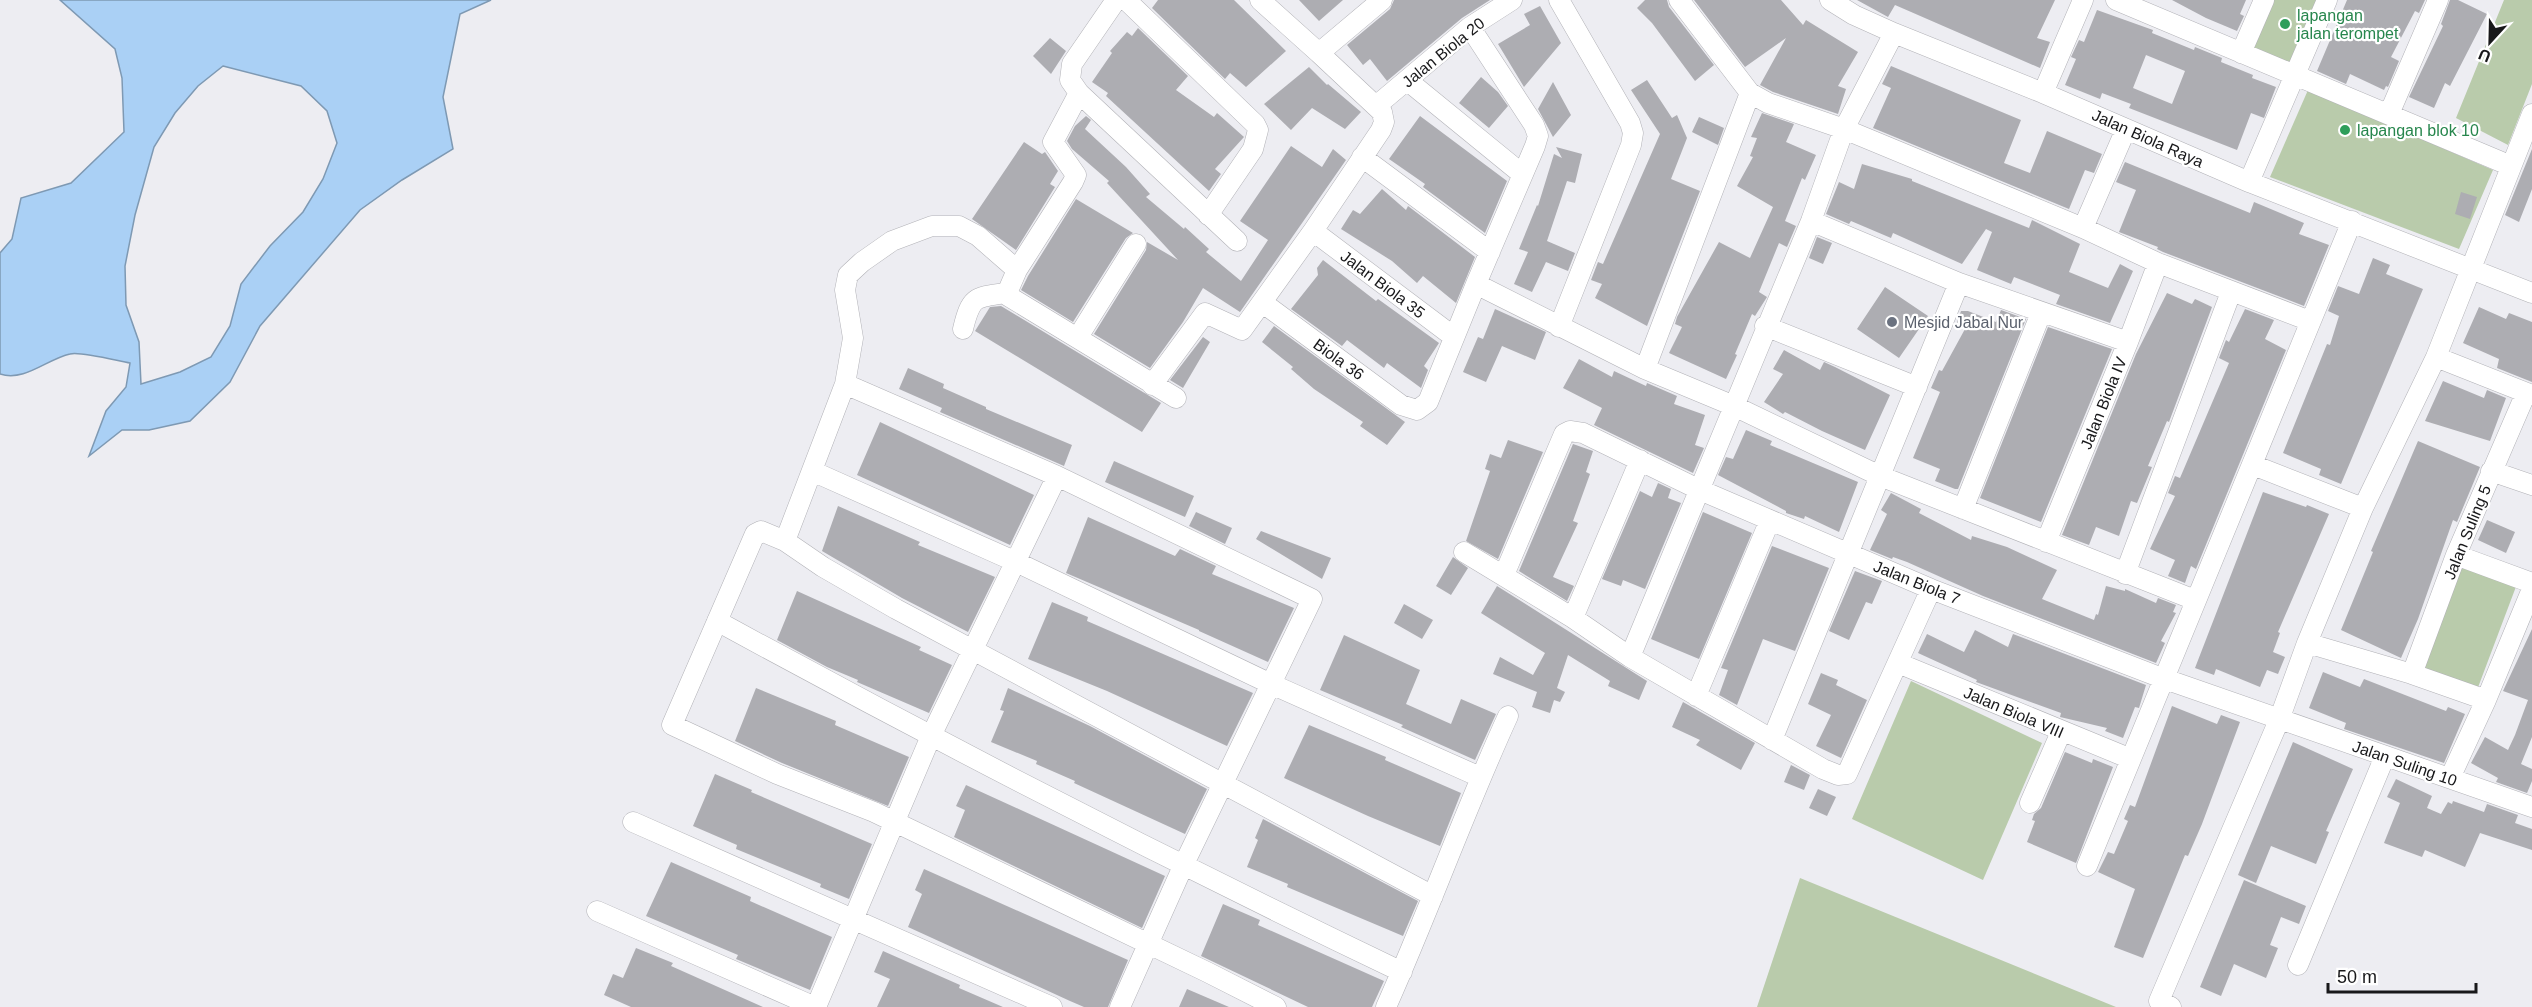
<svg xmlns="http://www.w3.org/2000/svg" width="2532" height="1007" font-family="Arial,sans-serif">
<rect width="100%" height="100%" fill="#ededf2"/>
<path fill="#b9cbab" d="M2272 0H2319L2291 63 2252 47Z
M2504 0H2532V84L2508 145 2456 118Z
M2308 90 2493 170 2459 249 2270 177Z
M2458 562 2517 584 2474 698 2416 678Z
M1911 681 2042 743 1983 880 1852 819Z
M1800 878 2116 1007H1757Z"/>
<path fill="#aad0f5" stroke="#7e99b3" stroke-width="1.5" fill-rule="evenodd" d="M60 0H491L460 14 443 97 453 149 402 180 360 210 260 326 230 382 190 421 149 430H122L89 456 106 411 126 387 130 363C118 361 80 351 70 354 47 359 25 382 0 374V253L12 239 21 198 71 183 124 132 122 78 115 49ZM223 66 301 86 327 111 337 143 323 179 303 212 270 246 241 284 230 326 211 357 180 372 141 384 139 342 126 305 125 266 135 215 154 147 175 113 198 86Z"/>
<path fill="#adadb2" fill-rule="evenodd" d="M1158 0H1234L1286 51 1246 87 1230 73 1225 79 1152 8Z
M1299 0H1343L1319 21Z
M1394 0H1490L1462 18 1387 81 1370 59 1363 65 1347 45 1390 9Z
M1645 0H1667L1669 7 1714 65 1695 81 1652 23 1637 8Z
M1694 0H1781L1803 25 1806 20 1858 52 1838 86 1846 89 1838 114 1773 92 1760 85 1786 38 1745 67Z
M1857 0H2055L2037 38 2050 42 2040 68 1895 5 1888 17Z
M2172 0H2246L2240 14 2244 16 2237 31 2206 18Z
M2347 0H2425L2419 13 2415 11 2391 57 2399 61 2388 87 2386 86 2384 90 2350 74 2346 84 2317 71Z
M2450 0H2458L2487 14 2450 86 2445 83 2434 108 2409 97 2443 26 2441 24Z
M1540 6 1561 43 1524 87 1498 44 1530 25 1524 14Z
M2097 10 2153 30 2152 33 2194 50 2195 47 2222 58 2221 62 2253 75 2252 78 2276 87 2264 118 2251 113 2237 150 2129 108 2131 104 2102 93 2100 99 2065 85 2076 59 2071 57 2079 40 2084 42ZM2146 55 2185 71 2172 104 2133 88Z
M1138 28 1188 76 1176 90 1214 117 1217 113 1244 137 1215 169 1221 174 1209 191 1106 96 1108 93 1092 82 1112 53 1110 51 1127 32 1132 36Z
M1050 38 1066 51 1051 74 1033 56Z
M1891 66 2021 120 2004 163 2030 173 2047 131 2102 154 2094 173 2085 170 2069 209 1873 128 1891 88 1882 84Z
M1309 67 1327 85 1328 84 1361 112 1345 129 1312 108 1291 130 1264 104Z
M1481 77 1498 92 1508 106 1489 128 1459 103Z
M1647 80 1672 118 1677 115 1687 138 1671 179 1700 191 1647 326 1595 298 1602 284 1591 280 1598 262 1603 264 1660 134 1631 90Z
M1553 82 1571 115 1553 137 1538 109Z
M1762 113 1794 124 1786 142 1816 155 1805 180 1802 178 1785 221 1796 226 1787 247 1779 243 1759 292 1767 297 1755 316 1752 314 1735 354 1737 355 1726 379 1669 353 1682 327 1675 324 1677 317 1719 242 1750 258 1773 207 1737 186 1753 157 1750 156 1757 138 1751 137Z
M1086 116 1091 120 1085 129 1126 167 1150 194 1146 197 1184 229 1185 227 1209 249 1206 252 1241 281 1268 240 1240 221 1291 146 1322 167 1333 149 1346 160 1240 312 1203 288 1183 322 1150 368 1094 334 1146 250 1147 242 1178 260 1107 183 1109 181 1072 149 1067 141 1075 126Z
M1420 116 1507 181 1485 233 1423 187 1425 184 1389 159Z
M1699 117 1724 128 1718 145 1692 132Z
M1024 142 1042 154 1045 152 1058 171 1050 184 1055 187 1016 250 972 219Z
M1556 147 1582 154 1575 183 1567 181 1547 241 1575 253 1568 271 1546 262 1532 292 1514 284 1528 252 1519 249 1537 205 1538 206 1554 154 1562 158Z
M2532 149V189L2519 222 2505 215Z
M2125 162 2250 213 2254 202 2304 223 2299 234 2329 245 2304 306 2163 252 2157 249 2158 247 2119 232 2136 190 2116 182Z
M1862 164 1912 179V181L2029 228 2032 220 2080 244 2069 272 2108 288 2120 264 2133 271 2110 323 2056 304 2060 295 2014 277 2011 284 1977 270 1992 232 1986 229 1962 264 1893 233 1891 238 1851 221 1849 224 1826 214 1839 182 1854 189Z
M1382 189 1406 210 1408 206 1475 257 1456 303 1423 276 1417 283 1392 261 1341 229 1353 210 1360 214Z
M2461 192 2477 197 2470 219 2455 214Z
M1076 199 1133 233 1126 238 1073 322 1021 290 1028 276Z
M1817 237 1832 243 1823 264 1809 258Z
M2373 258 2390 265 2386 274 2423 289 2341 484 2319 475 2321 469 2283 453 2327 344 2330 345 2339 316 2328 311 2338 286 2359 294Z
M1323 260 1376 301 1378 299 1439 343 1424 366 1428 370 1421 388 1387 363 1384 368 1347 340 1342 346 1291 309 1318 275 1317 268Z
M1885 287 1928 316 1899 358 1857 329Z
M2167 293 2192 304 2195 299 2212 307 2169 422 2167 421 2148 466 2152 467 2137 503 2131 501 2119 536 2096 527 2089 545 2062 535 2136 354Z
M1001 306 1161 403 1142 432 975 331 990 307Z
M2479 307 2506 319 2509 313 2532 322V382L2497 368 2499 359 2463 343Z
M1495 309 1546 332 1535 360 1502 346 1486 382 1463 372 1478 337 1483 339Z
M2245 309 2274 320 2265 339 2286 350 2196 569 2191 566 2185 583 2168 576 2175 560 2150 549 2175 496 2168 493 2175 476 2180 478 2229 363 2219 358 2226 340 2229 342Z
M2001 310 2026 319 1958 489H1955L1935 481 1940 469 1913 458 1940 392 1931 388 1939 370 1942 371 1965 329 1956 325 1961 311H1968L1996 322Z
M1274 326 1405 422 1387 445 1360 426 1363 422 1314 389 1291 369 1293 367 1262 342Z
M2048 327 2112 349 2041 522 1980 498Z
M1203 337 1210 342 1183 388 1170 380Z
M1784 350 1820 370 1824 362 1835 367 1890 395 1865 450 1822 431 1785 412 1783 414 1764 402 1783 374 1773 369Z
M1579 359 1612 377 1614 371 1646 386 1647 383 1677 396 1674 404 1705 415 1695 445 1704 448 1693 473 1594 425 1602 408 1563 388Z
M908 368 944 384 943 388 986 407V409L1072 445 1064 466 940 412 942 408 899 389Z
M2443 381 2484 398 2487 390 2506 398 2490 441 2425 421Z
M880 422 1034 495 1010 545 857 475Z
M1746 430 1772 441 1770 445 1858 482 1839 532 1805 516 1804 519 1786 513V511L1718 475 1726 457 1733 459Z
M1508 440 1543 452 1498 559 1466 541 1490 471 1485 469 1490 454 1501 458Z
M2418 441 2480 467 2457 522 2453 520 2418 619 2401 658 2341 630 2373 552 2371 551Z
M1573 444 1593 451 1586 472 1590 474 1573 521 1578 523 1553 577 1574 586 1567 601 1519 571Z
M1114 461 1194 496 1185 517 1105 482Z
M1658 483 1671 489 1668 498 1681 503 1645 589 1623 580 1621 586 1602 579 1640 491 1652 497Z
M2263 492 2306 507 2307 505 2329 514 2278 632 2280 633 2273 652 2285 657 2278 674 2267 670 2260 687 2216 669 2214 675 2195 668Z
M1891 493 1921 509 1919 513 1971 540 1972 536 2007 547 2057 570 2042 599 2094 620 2096 614 2098 615 2106 586 2125 591V589L2156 603 2158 598 2176 605 2173 612 2176 613 2161 641 2165 643 2156 663 1983 596 1907 562 1893 557 1892 559 1870 550 1887 514 1881 510Z
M838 506 920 542 918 545 995 577 968 632 902 598 822 551Z
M1196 512 1232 528 1225 544 1189 526Z
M1703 512 1752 533 1699 659 1651 639Z
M1088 517 1175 556 1180 549 1216 566 1212 574 1294 608 1268 662 1199 631V630L1066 573Z
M2487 520 2515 532 2506 553 2478 540Z
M1261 531 1331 558 1322 579 1256 539Z
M1772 546 1829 568 1795 651 1763 639 1737 705 1719 695 1728 670 1721 668Z
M1453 557 1468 568 1451 595 1436 586Z
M1855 571 1882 581 1872 604 1866 602 1849 640 1829 631Z
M1497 586 1647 681 1639 700 1608 686 1610 681 1568 655 1557 688 1565 692 1560 702 1554 700 1550 713 1532 707 1537 692 1493 674 1500 657 1533 675 1545 653 1481 613Z
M797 591 921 647 919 650 952 665 929 713 857 682 858 680 827 667 777 640Z
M1052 602 1088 617 1087 621 1253 693 1227 746 1107 691 1028 659Z
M1404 604 1433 620 1422 639 1394 623Z
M2532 629V737L2521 764 2532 769V781L2527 793 2496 782 2498 778 2471 763 2485 737 2508 750 2515 735 2528 700 2503 691Z
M1975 630 2008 647 2013 634 2146 685 2139 708 2135 707 2123 738 2105 731 2107 728 2060 717 2061 713 1976 682 1977 680 1918 653 1927 634 1964 652Z
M1344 635 1420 670 1406 704 1451 724 1461 699 1496 714 1475 760 1401 727 1403 725 1320 690Z
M2323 672 2360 687 2364 679 2446 711 2448 707 2465 714 2444 763 2344 729 2346 723 2309 708Z
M1821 673 1838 680 1836 685 1867 700 1841 758 1816 746 1831 715 1808 704Z
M756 688 836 721 835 725 909 757 888 806 782 763 735 741Z
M1008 688 1090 726 1207 789 1185 834 1074 783 1075 781 1036 764 1037 761 991 742 1004 711 1000 710Z
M1683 702 1755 743 1741 770 1696 745 1700 740 1672 727Z
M2172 706 2217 724 2221 715 2240 722 2202 824 2188 856 2185 855 2143 958 2114 947 2135 889 2098 872 2108 852 2114 854 2128 821 2124 819 2130 805 2135 807Z
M1309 725 1386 757 1385 760 1461 793 1440 846 1368 816 1284 778Z
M2293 742 2353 769 2326 831 2329 832 2316 864 2271 846 2256 883 2238 875Z
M2065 752 2092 763 2093 759 2113 767 2076 863 2027 842 2035 821 2032 820 2034 814 2041 808Z
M1791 765 1810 775 1804 790 1784 782Z
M715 774 752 790 751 792 872 844 849 899 820 887 821 884 736 849 737 845 693 826Z
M2396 779 2432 796 2427 808 2441 814 2448 802 2452 804 2453 801 2484 812 2487 804 2518 815 2515 823 2532 829V850L2480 833 2465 867 2425 850 2422 857 2384 843 2400 803 2387 797Z
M966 785 1165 876 1142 928 954 837 965 810 956 806Z
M1818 789 1836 797 1827 816 1809 808Z
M1263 819 1418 901 1403 936 1287 887 1288 884 1247 867 1258 840 1255 838Z
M671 862 751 897 750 901 832 937 810 990 736 959 738 955 646 916Z
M924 869 1128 960 1108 1007H1084L1070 1001 908 927 922 894 915 890Z
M2244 880 2306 906 2299 924 2281 917 2270 945 2278 948 2266 978 2234 964 2221 996 2200 987Z
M1223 904 1260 920 1258 925 1384 981 1372 1007H1308L1201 956Z
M636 948 673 963 671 966 763 1007H631L604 995 613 974 623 978Z
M883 951 960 985 959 988 1003 1007H877L890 979 874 972Z
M1187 989 1229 1007H1179Z"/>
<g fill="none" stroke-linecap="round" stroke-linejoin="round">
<g stroke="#b2b2b7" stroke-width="21">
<path id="street" d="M1116 0 1072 64 1070 80 1079 93 1237 241
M1126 0 1255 124 1258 130 1253 149 1208 215
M1260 0 1319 53
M1679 0 1750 93 1768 103 1844 129 2083 228 2158 263 2310 321
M1830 0 1854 15 1894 33 2043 93 2249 182 2532 293
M2116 0 2511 166
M1470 27 1534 125 1538 136 1535 146 1476 284
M2241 53 2264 0
M1408 81 1522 174
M1079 93 1053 142 1076 175 1073 182 1017 270 1007 293 1008 296 1176 398
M2043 93 2083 0
M1376 106 1470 27 1512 0
M2389 114 2438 0
M1362 157 1490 252
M2249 182 2327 0
M2083 228 2126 129
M1313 231 1454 337
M1959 283 2128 342
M1263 303 1401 405 1417 410 1428 402 1476 284 1645 369 1734 406 1880 476 2195 600
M1765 326 1917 387
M1559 327 1631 145 1633 133 1630 123 1559 0
M963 329C971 296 975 297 1007 293
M1078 337 1136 244
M2436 357 2532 395
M1645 369 1750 93
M845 384 1057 476
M1152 385 1205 313 1242 330 1313 231 1381 130 1384 122 1382 112 1319 53 1382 0
M1640 460 1573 618 1630 657 1823 769 1838 775 1847 774 1931 589
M2253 465 2363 508
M812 471 1014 561 1271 684 1480 777
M2491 471 2532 485
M1963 509 2041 313
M785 541 845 384 853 338 845 290 848 275 862 262 892 241 932 226H959L978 236 1017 270
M2046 542 2128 342 2158 263
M1464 552 1573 618
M2456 555 2532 583
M2125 574 2231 292
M1504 575 1564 434 1570 431 1583 433 1700 490 1931 589 2162 678 2532 807
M717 621C942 744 1170 861 1402 972
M2307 643 2412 674 2486 700
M1630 657 1811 221 1844 129 1894 33
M1898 663 2131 759
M2412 674 2456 555 2526 393
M1696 696 1770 520
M1772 740 1959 283 1811 221
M2450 778 2486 700 2532 589
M2030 803 2061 732
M633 822 1052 1007
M2087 866 2352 221
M597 911 815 1007
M2298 965 2385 756
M816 1007 931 736 1057 476 1312 599 1184 864 1120 1007
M1276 1007 1207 972 874 812 777 774 672 725 755 534 761 531 785 541 823 567 896 609 1433 896
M1386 1007C1429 911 1464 812 1508 716
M2171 1007 2159 1001 2279 720 2307 643 2363 508 2436 357 2532 114"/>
</g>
<use href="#street" stroke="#fff" stroke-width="20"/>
</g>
<g fill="#2e9e5b" stroke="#fff" stroke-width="2">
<circle cx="2285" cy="24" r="6"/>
<circle cx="2345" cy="130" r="6"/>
</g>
<circle fill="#6b7280" stroke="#fff" stroke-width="2" cx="1892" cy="322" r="6"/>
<g text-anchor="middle" stroke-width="4.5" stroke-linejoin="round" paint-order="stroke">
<g font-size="16" fill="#27864d" stroke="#fff" text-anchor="start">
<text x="2297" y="21">lapangan<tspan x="2297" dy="18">jalan terompet</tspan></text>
<text x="2357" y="136">lapangan blok 10</text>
</g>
<g font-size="16" fill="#18181a" stroke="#fff">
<text transform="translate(1443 52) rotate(-39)" y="6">Jalan Biola 20</text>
<text transform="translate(2148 138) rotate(24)" y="6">Jalan Biola Raya</text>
<text transform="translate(1383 284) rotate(37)" y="6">Jalan Biola 35</text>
<text transform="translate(1339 359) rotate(36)" y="6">Biola 36</text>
<text transform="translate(2103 403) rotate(-68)" y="6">Jalan Biola IV</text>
<text transform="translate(2467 532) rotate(-68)" y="6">Jalan Suling 5</text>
<text transform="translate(1917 582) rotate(22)" y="6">Jalan Biola 7</text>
<text transform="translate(2014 712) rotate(23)" y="6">Jalan Biola VIII</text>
<text transform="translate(2405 763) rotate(19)" y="6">Jalan Suling 10</text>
</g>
<g font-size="16" fill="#5b616d" stroke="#fff" text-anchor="start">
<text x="1904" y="328">Mesjid Jabal Nur</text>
</g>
</g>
<g transform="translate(2490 42) rotate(202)" stroke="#ffffff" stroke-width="4.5" paint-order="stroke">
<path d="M0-4.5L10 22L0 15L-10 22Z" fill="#18181a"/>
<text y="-9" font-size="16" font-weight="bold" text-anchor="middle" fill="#18181a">U</text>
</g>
<path d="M2328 983v9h148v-9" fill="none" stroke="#18181a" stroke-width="3"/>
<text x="2337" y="983" font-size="18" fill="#18181a" stroke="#ffffff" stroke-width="4.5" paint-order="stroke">50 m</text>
</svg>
